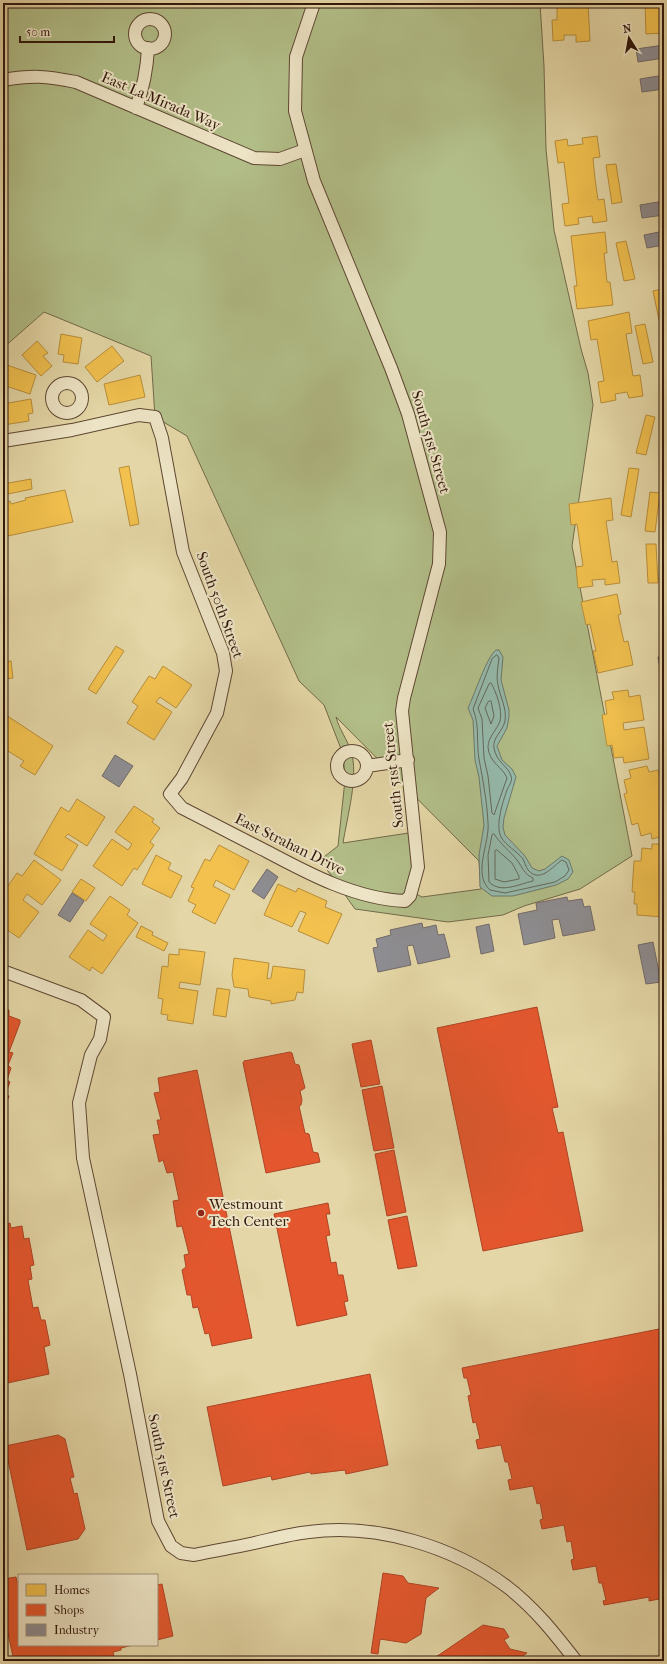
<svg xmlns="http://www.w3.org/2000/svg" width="667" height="1664" font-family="'IM FELL French Canon',serif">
<rect width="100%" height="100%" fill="#e4d6a6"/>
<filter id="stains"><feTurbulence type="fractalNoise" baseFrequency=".005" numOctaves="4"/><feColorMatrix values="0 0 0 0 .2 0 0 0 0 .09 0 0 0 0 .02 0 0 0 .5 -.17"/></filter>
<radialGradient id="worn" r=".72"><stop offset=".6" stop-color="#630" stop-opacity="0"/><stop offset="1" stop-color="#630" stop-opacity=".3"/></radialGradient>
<path fill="#b2be88" stroke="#726a4a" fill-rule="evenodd" d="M3 3H540L544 66 546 149 554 230 581 349 588 373 593 405 572 546 632 856 580 889 524 906 503 915 448 922 355 909 320 860 338 846 345 780 343 754 324 705 299 681 187 436 155 417 151 356 44 312 3 348ZM336 717 479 861 481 889 422 897 412 892 415 832 343 843C347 817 359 776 351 751 347 739 339 729 336 717Z"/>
<path fill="#95b9ab" stroke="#6d786b" d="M496 650H499L503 657 501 680 509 710V717L507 728 497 746 502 760 512 769 516 777 504 818 503 827 505 835 525 856 532 868 539 871 545 869 562 856 569 860 573 872 568 879 556 885 513 896H492L480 887 479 855 484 825 479 777 475 760 473 720 468 708C474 696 487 656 496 650Z"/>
<path fill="#f2c14e" stroke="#b88e3a" d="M557 3H588L590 41 576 42V35H564V40L553 41 552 20H557Z
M645 3H664V33L646 34Z
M597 136 600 157 593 158 595 179 598 200 604 199 607 221 593 223 592 216 578 218 579 224 565 226 562 204 569 203 564 162 558 163 555 141 567 139 568 146 583 144 582 138Z
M616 164 622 202 612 204 606 165Z
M605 232 607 253H604L607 282H610L613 305 577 309 574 286H577L571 236Z
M626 241 635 279 624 281 616 243Z
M662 289 664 298 663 339 653 291Z
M629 312 632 333 626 334 633 376 640 375 643 396 629 398 627 392 615 394 616 400 601 403 598 382 604 381 597 339 591 340 588 321Z
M645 324 653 362 643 364 635 326Z
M61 334 82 338 78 364 63 362 64 355 58 354Z
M37 341 48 353 43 356 52 366 41 376 22 355Z
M112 346 124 361 97 382 85 367Z
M4 364 36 375 30 394 3 385Z
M140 375 145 397 109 405 104 384Z
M31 399 33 413 28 414 29 421 3 425V404Z
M646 415 655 417 646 455 636 453Z
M129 466 139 524 130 526 119 468Z
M629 468 639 469 631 517 621 515Z
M31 479 32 489 3 495V484Z
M65 490 73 522 3 537V503L10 501 11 504 26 500 25 498Z
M650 492 660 493 655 532 645 531Z
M611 498 613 520 606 521 612 562 617 561 620 583 605 585V579L592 580 593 586 578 588 576 567 583 566 577 524 571 525 569 504Z
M664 526V548H663L661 527Z
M646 544H656L658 583H648Z
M617 594 621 614 618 615 624 642 628 641 633 665 598 673 593 651H596L590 624 586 625 581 602Z
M116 646 124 651 96 694 88 689Z
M11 661 13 678 4 679 5 686H3V662Z
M163 666 192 685 176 708 160 697 156 702 172 712 154 740 127 723 138 706 132 702 149 676 155 679Z
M628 690 629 697 640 695 644 720 623 723 624 730 644 727 649 759 624 763 623 757 614 758 612 745 607 746 602 715 607 714 605 701 614 699 612 692Z
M3 713 53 746 35 775 20 766 24 761 3 748Z
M647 766 649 772 658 770 664 793V798H662L664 806V836L652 839 651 833 641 836 638 823 632 825 624 794 627 793 624 780 631 778 629 770Z
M77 799 105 817 87 846 68 834 65 837 78 845 62 871 34 854 61 807 69 812Z
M134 806 154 819 152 822 160 828 150 842 154 845 137 870 134 868 122 886 93 866 112 839 128 850 132 844 115 832Z
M652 844H664V917L637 915V904H634L635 892H632L634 861H641L642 848 652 849Z
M219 845 249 861 234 890 216 880 213 886 230 895 215 924 192 912 196 905 188 901 194 888 191 887 205 859 210 861Z
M156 855 171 863 168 869 182 876 171 898 142 884Z
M34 860 61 880 42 905 27 894 23 900 39 912 19 938 3 927V893L17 873 22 876Z
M81 879 95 888 86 901 72 892Z
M278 884 296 892 298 888 327 901 325 907 342 914 328 944 298 931 306 913 300 911 292 927 264 915Z
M110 896 130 910 127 915 138 923 102 974 92 967 90 971 69 957 88 930 103 941 107 935 90 924Z
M141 926 153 932 152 935 168 943 164 951 136 937Z
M179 949 205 952 200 985 180 982 179 988 198 991 193 1024 167 1020 168 1015 161 1014 163 999 158 998 162 966 168 967 169 954 179 955Z
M234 958 269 963 267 979 271 978 273 966 305 970 303 993 297 992 295 1000 271 1004V1001L249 997 248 989 234 987 232 975Z
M217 988 230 990 226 1017 213 1015Z"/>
<path fill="#e4572e" stroke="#af4424" d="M537 1007 558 1107 552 1108 558 1133 563 1132 583 1231 483 1251 437 1028Z
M3 1008 9 1010V1016L20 1020V1023L9 1052 13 1053 8 1065 11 1068 7 1080 10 1082 5 1095 9 1096 4 1109 7 1111 3 1122Z
M371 1040 380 1084 361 1087 352 1044Z
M290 1052 292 1053 295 1064 299 1065 305 1088 300 1091 302 1100 301 1105 299 1106 305 1133 309 1134 313 1152 318 1153 320 1162 266 1173 243 1063 244 1061Z
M197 1070 252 1338 212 1346 209 1333 205 1334 198 1307 193 1308 191 1295H187L182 1270 186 1267 184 1255 189 1254 182 1226 177 1227 173 1201 179 1200 173 1172 167 1173 163 1160 159 1162 153 1135 160 1134 157 1120H161L154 1093 160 1092 158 1078Z
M382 1086 394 1148 374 1151 362 1090Z
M394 1150 406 1212 387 1216 375 1154Z
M328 1203 330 1214H326L330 1235 326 1236 331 1263 336 1262 338 1275H343L348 1301 344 1302 347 1315 297 1326 274 1214Z
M407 1216 417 1266 398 1269 388 1220Z
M10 1223 11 1228 22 1226 24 1239 29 1238 34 1265 30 1266 32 1279 28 1280 33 1308 38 1307 41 1320H45L50 1345 44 1347 49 1374 3 1384V1225Z
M664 1328V1598L649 1601V1597L604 1605 603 1601 606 1600 602 1583H599L596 1566 573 1570 571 1560 574 1559 571 1541 567 1542 564 1525 542 1529 540 1520 543 1519 540 1503 537 1504 533 1486 510 1490 508 1480 512 1479 508 1462H505L501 1445 478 1449 476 1440 480 1439 476 1422 473 1423 468 1396 471 1395 467 1378H464L462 1368Z
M370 1374 388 1465 346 1474 345 1470 311 1474 310 1472 272 1480 271 1476 223 1486 207 1407Z
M58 1435 65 1439 74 1477 70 1478 74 1494 77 1493 85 1529 78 1539 27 1550 5 1446Z
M383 1573 403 1576 408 1583 439 1588 426 1598 421 1634 406 1643 380 1639 378 1654 371 1653Z
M16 1577 17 1582 19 1581V1645H133L121 1648V1650L113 1652 115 1661H14L3 1611V1579Z
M162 1584 173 1636 157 1640V1585Z
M483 1625 504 1629 509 1637 504 1640 510 1649 527 1653 515 1661H430Z"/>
<path fill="#8d8d92" stroke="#726a6a" d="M664 45V58L638 62 636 49Z
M664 75V89L642 92 640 79Z
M664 201V215L642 218 640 205Z
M664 231V245L647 248 644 235Z
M664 449V470L660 469Z
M664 656V669H660L658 657Z
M115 755 133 766 119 787 102 776Z
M267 869 278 877 264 899 252 891Z
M72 893 84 901 70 922 58 915Z
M567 897 568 901 582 899 584 907 590 906 595 930 563 936 559 919 552 920 555 938 524 945 518 914 537 910 536 903Z
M422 923 423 928 436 925 438 935 444 934 450 957 418 964 413 945 407 946 411 965 378 972 373 948 378 947 376 939 391 935 390 930Z
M489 924 494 951 481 954 476 927Z
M653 942 661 982 646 984 638 945Z"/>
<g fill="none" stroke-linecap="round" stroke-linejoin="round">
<path stroke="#64685b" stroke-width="1" d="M497 655 499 658C498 667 496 676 498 685 500 697 507 708 505 721 503 731 492 738 494 748 496 762 509 767 511 776 513 781 509 785 507 790 503 801 495 826 501 837 506 846 517 851 523 859 525 863 526 867 528 870 540 884 553 866 562 860L566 862 569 870 565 876 555 882 505 893 490 890C472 874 490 843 488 823 487 801 483 781 479 759 476 742 480 726 473 709L492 659Z
M491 683C496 691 503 711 500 721 497 730 488 737 488 747 489 763 503 767 507 778L494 815 492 813 488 776 484 758 482 719 478 708 489 684Z
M491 701 494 716 491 724 485 708 488 702Z
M494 834C502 846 509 850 517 860 523 868 524 874 533 878V881C519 884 501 894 489 882L488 855 492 835Z
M497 850 512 863 519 876V879L504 882 495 879V851Z"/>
<g stroke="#5e4732" stroke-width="14">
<path id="minor" d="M135 34a15 15 0 1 1 30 0a15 15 0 1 1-30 0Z
M3 80C33 75 46 76 76 82L254 158 280 159 305 150
M136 108C143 89 147 69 148 48
M52 398a15 15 0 1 1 30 0a15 15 0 1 1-30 0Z
M3 441 72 430 139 415 155 417 162 438 183 552 223 653 226 671 217 713 182 778 170 794 182 808C210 822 238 837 266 851 309 874 356 899 405 901L410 896 418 867 402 711 404 698 439 564 440 532 408 414 391 368 314 181 295 111 296 57 314 3
M337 766a15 15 0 1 1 30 0a15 15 0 1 1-30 0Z
M367 766 408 760
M3 971 81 1000 104 1017 100 1039 91 1055 79 1103 83 1158 130 1374 158 1521 171 1546 181 1553 194 1555C212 1551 231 1548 250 1544 269 1540 289 1534 309 1532 376 1523 452 1546 506 1586 534 1607 555 1634 576 1661"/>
</g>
<use href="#minor" stroke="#ede4c5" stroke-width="12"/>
</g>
<circle fill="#8f2418" stroke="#ede4c5" stroke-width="1.5" cx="201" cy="1213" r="4"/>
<g text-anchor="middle" stroke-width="4" stroke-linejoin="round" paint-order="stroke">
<g font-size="15" fill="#32170b" stroke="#ede4c5">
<text transform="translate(161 101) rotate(23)" y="5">East La Mirada Way</text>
<text transform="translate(431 442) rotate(74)" y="5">South 51st Street</text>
<text transform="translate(220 605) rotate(70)" y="5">South 50th Street</text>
<text transform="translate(393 775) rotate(-96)" y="5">South 51st Street</text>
<text transform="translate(290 844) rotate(26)" y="5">East Strahan Drive</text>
<text transform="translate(164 1466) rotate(78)" y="5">South 51st Street</text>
</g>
<g font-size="15" fill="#32170b" stroke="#ede4c5" text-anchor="start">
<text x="209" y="1209">Westmount<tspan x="209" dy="17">Tech Center</tspan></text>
</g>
</g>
<rect width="667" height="1664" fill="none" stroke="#e4d6a6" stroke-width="16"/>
<rect x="4" y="4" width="659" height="1656" fill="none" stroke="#32170b" stroke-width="2"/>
<rect x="8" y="8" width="651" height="1648" fill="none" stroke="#32170b"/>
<rect x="18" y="1574" width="140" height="72" fill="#ede4c5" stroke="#a2927b"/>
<rect x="26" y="1584" width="20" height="12" fill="#f2c14e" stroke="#a2927b"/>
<text x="54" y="1594" font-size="12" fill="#32170b">Homes</text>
<rect x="26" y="1604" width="20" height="12" fill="#e4572e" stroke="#a2927b"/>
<text x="54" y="1614" font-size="12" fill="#32170b">Shops</text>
<rect x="26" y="1624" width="20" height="12" fill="#8d8d92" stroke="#a2927b"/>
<text x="54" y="1634" font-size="12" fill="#32170b">Industry</text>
<g transform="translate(629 38) rotate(349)" stroke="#ede4c5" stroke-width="3" paint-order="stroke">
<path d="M0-3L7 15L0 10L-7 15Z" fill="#32170b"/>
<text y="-6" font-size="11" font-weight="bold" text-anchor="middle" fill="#32170b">N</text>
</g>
<path d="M20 36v6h94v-6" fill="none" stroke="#32170b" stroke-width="2"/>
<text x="26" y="36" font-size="12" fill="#32170b" stroke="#ede4c5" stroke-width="3" paint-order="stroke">50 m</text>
<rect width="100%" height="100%" filter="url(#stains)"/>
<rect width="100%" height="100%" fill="url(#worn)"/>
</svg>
